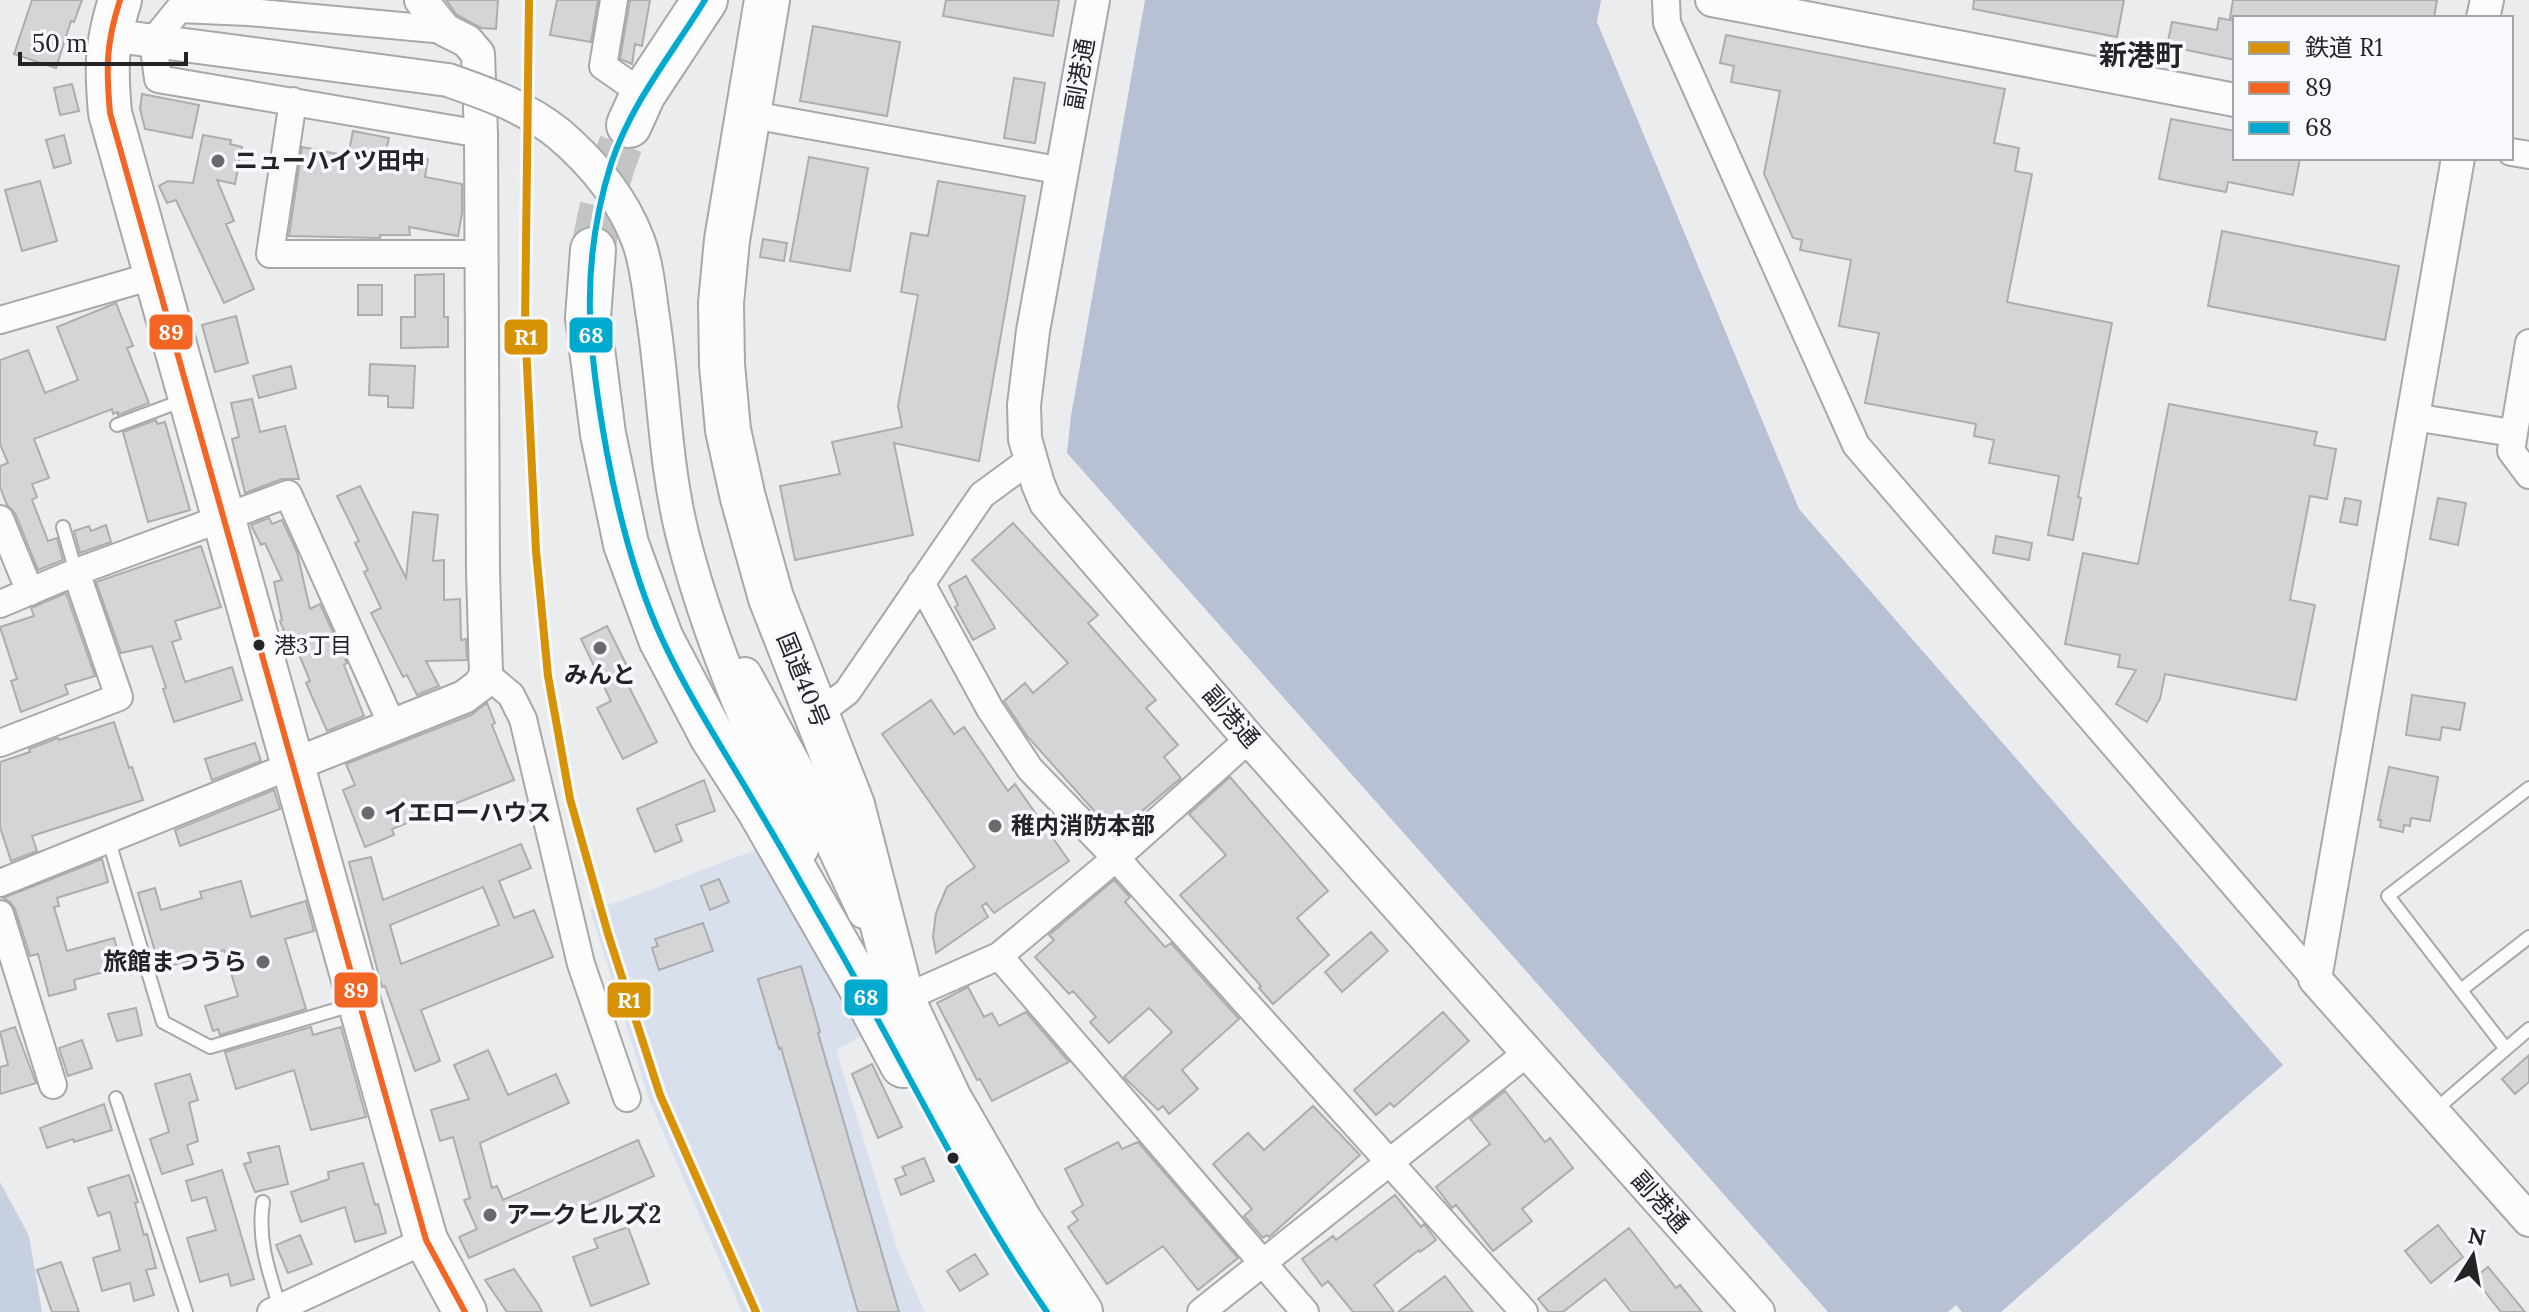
<svg xmlns="http://www.w3.org/2000/svg" width="2529" height="1312" font-family="Lora,'Noto Sans JP',serif">
<rect width="100%" height="100%" fill="#eaecee"/>
<path fill="#d8e0ed" d="M763 847 863 1035 836 1050 898 1252 925 1312H742L650 1102 590 909 621 901Z"/>
<path fill="#c7d0df" d="M0 1182 29 1236 42 1312H0Z"/>
<path fill="#b8c1d4" d="M1145 0H1601L1597 22 1799 509 2283 1065 2001 1312H1962L1956 1305 1948 1312H1828L1067 453 1071 416Z"/>
<path fill="#d4d5d7" stroke="#acadae" stroke-width="2" fill-rule="evenodd" d="M32 0H82L74 22 71 21 56 68 14 54Z
M446 0H498L496 29 481 28 457 15Z
M557 0H598L591 42 550 35Z
M630 0H650L642 46 635 44 632 64 620 59Z
M946 0H1059L1053 36 943 16Z
M1974 0H2124L2117 37 1973 9Z
M2233 0H2437L2434 18H2230Z
M2219 18 2235 21V60L2167 46 2172 22 2217 30Z
M813 26 900 42 887 116 800 101Z
M1726 35 2005 89 1994 143 2019 148 2015 171 2032 174 2007 302 2112 323 2078 497 2081 498 2073 540 2048 535 2059 476 1989 463 1994 440 1974 436 1976 424 1865 403 1879 333 1839 326 1851 260 1800 250 1802 240 1793 238 1764 174 1780 91 1731 82 1734 66 1720 63Z
M1014 78 1045 83 1035 143 1004 138Z
M72 84 79 111 60 115 54 88Z
M142 94 199 105 192 138 145 129 140 109Z
M2171 119 2235 131V158H2300L2293 195 2228 182 2226 192 2159 179Z
M353 131 389 138 386 151 428 159 425 177 462 184V213L458 236 409 227 410 235H380V238L289 236 302 147 348 156Z
M64 135 71 163 54 168 46 140Z
M203 135 231 140 230 144 242 147 235 184 217 180 234 221 226 224 254 289 224 303 176 200 167 203 159 186 168 181 193 183Z
M809 157 868 168 850 271 790 261Z
M40 181 57 241 22 251 5 190Z
M938 181 1025 196 979 461 894 443 913 535 795 560 780 486 840 474 832 442 902 427 898 406 918 295 901 292 911 233 928 236Z
M2222 231 2399 266 2385 340 2208 306Z
M763 239 787 243 784 261 760 257Z
M444 274V317H448V347L401 348V317H415V275Z
M358 285H382V315H358Z
M116 303 133 346 127 348 149 403 118 415V412L113 414 112 409 34 439 49 478 32 484 37 497 32 500 48 541 57 538 63 560 38 570 15 513 7 505 0 487V466L8 463 0 444V360L28 350 45 393 78 380 57 327Z
M236 316 248 363 215 372 202 325Z
M370 364 415 366 413 408 388 407V396L369 395Z
M291 366 296 388 259 398 253 376Z
M252 399 260 432 285 426 299 479H282L245 493 232 439 239 437 231 403Z
M2169 404 2317 432 2314 445 2336 449 2327 499 2310 496 2290 600 2315 605 2296 700 2165 674 2160 699 2147 722 2116 704 2136 670 2118 667 2120 655 2065 644 2083 553 2138 564Z
M156 420 157 424 165 422 190 510 148 522 123 432Z
M360 486 406 578 413 512 438 515 433 561 444 560V600L460 599 461 640 466 639 467 660 426 661 439 686 417 695 407 675 403 677 371 613 381 608 364 572 368 570 355 543 359 541 337 496Z
M2345 498 2361 501 2357 525 2340 522Z
M2438 498 2466 503 2458 545 2430 539Z
M269 518 272 524 282 520 297 552 310 609 320 604 347 663 344 665 364 716 327 731 306 683 310 681 297 649 292 651 280 621 282 620 274 582 282 580 265 543 261 545 251 525Z
M1013 523 1098 615 1088 623 1156 700 1146 708 1178 745 1164 757 1181 778 1115 834 1027 736 1004 701 1025 683 1033 693 1068 663 972 560Z
M106 525 111 542 80 553 74 531 89 526 91 531Z
M1996 536 2032 543 2029 560 1993 553Z
M201 546 221 607 175 621 181 639 172 642 185 682 232 667 242 700 174 722 163 689 166 688 152 646 121 653 96 582Z
M966 576 995 628 973 640 955 607 958 605 949 586Z
M66 593 95 676 65 685 68 694 21 712 11 681 17 679 0 627 34 616 31 608Z
M607 626 628 668 621 671 657 742 623 759 597 708 611 701 581 639Z
M2412 695 2465 703 2460 730 2442 727 2440 740 2406 735Z
M931 700 954 734 964 727 1008 791 1015 784 1069 861 994 913 986 903 982 906 988 917 936 953 933 937 936 913 947 887 975 867 882 734Z
M487 703 495 723 492 725 514 780 392 829 394 835 365 847 343 790 355 785 346 764 471 715Z
M114 722 129 768 132 767 143 800 32 836 37 851 11 861 0 827V762L30 752 29 749 58 738 59 740Z
M255 743 261 761 212 780 205 759Z
M2389 767 2438 777 2430 821 2411 818 2410 826 2404 825 2403 832 2380 827 2381 820H2378Z
M1230 777 1328 891 1297 918 1329 955 1273 1004 1259 988 1261 986 1180 895 1226 855 1189 814Z
M704 780 715 811 676 825 682 841 655 852 637 809Z
M274 790 280 809 180 846 175 830Z
M521 844 531 868 499 881 514 918 534 910 553 957 421 1010 440 1061 415 1071 385 986 382 987 349 862 371 857 383 900ZM483 887 499 925 401 964 390 925Z
M102 859 108 882 57 898 59 906 54 907 67 951 114 938 122 967 74 980 76 989 49 996 38 954 30 956 15 909 10 902 3 898Z
M719 879 729 902 710 910 701 886Z
M1114 880 1130 897 1125 902 1165 947 1171 943 1239 1019 1182 1070 1198 1089 1169 1114 1163 1106 1158 1110 1124 1077 1172 1032 1149 1008 1109 1043 1090 1022 1096 1017 1073 991 1069 994 1035 957 1054 940 1049 935Z
M241 881 251 917 306 901 314 931 285 939 306 1009 220 1035 218 1029 213 1031 205 1006 238 996 224 950 160 969 138 893 155 888 161 910 202 898 200 892Z
M703 923 713 951 659 970 652 948 658 946 655 939Z
M1371 932 1388 951 1342 992 1325 972Z
M801 966 820 1032 818 1033 899 1312H858L781 1048 779 1049 758 979Z
M968 987 984 1017 992 1013 999 1026 1026 1012 1069 1062 992 1101 980 1079 977 1080 937 1003Z
M136 1008 142 1035 117 1041 108 1014Z
M1443 1012 1469 1041 1394 1107 1390 1103 1376 1115 1354 1090Z
M15 1027 36 1083 0 1094V1067L8 1065 0 1032Z
M311 1027 313 1035 341 1027 366 1117 311 1130 294 1070 236 1089 225 1052Z
M82 1040 92 1068 68 1076 59 1048Z
M488 1050 508 1095 556 1074 569 1103 480 1143 492 1188 497 1186 503 1200 638 1140 654 1176 469 1258 459 1237 477 1229 464 1200 470 1198 453 1137 440 1141 431 1110 469 1099 454 1065Z
M2529 1055V1082L2515 1094 2502 1079Z
M872 1064 902 1127 878 1138 852 1074Z
M190 1074 198 1100 189 1103 198 1141 187 1145 193 1164 162 1174 150 1139 169 1132 155 1084Z
M1505 1091 1545 1142 1550 1138 1573 1168 1522 1209 1532 1221 1493 1251 1456 1205 1452 1208 1436 1187 1490 1144 1470 1119Z
M104 1104 112 1130 74 1142 73 1139 47 1148 40 1128Z
M1313 1106 1360 1155 1269 1237 1267 1235 1263 1238 1244 1216 1252 1209 1213 1164 1248 1133 1264 1150Z
M1118 1142 1122 1149 1138 1142 1238 1258 1198 1290 1163 1246 1107 1284 1068 1227 1078 1220 1072 1212 1083 1205 1065 1169Z
M279 1146 288 1184 255 1192 244 1164 251 1162 248 1153Z
M924 1158 934 1181 901 1195 895 1179 906 1175 902 1167Z
M363 1163 375 1205 378 1204 386 1233 355 1242 345 1207 301 1222 291 1192 329 1179 328 1172Z
M222 1170 254 1279 231 1286 228 1274 200 1282 187 1238 216 1230 206 1197 192 1201 186 1181Z
M129 1175 138 1202 135 1203 144 1235 147 1234 156 1268 146 1270 154 1295 134 1301 130 1283 102 1291 93 1258 120 1250 110 1212 98 1216 88 1188Z
M1395 1195 1421 1227 1424 1224 1436 1240 1420 1252 1419 1250 1374 1285 1394 1312H1353L1328 1281 1322 1286 1302 1259 1333 1236 1336 1240Z
M2438 1225 2463 1257 2431 1283 2405 1251Z
M628 1227 649 1284 591 1306 573 1257 598 1248 594 1239Z
M1629 1228 1676 1288 1680 1285 1702 1312H1631L1605 1279 1563 1312H1549L1538 1299Z
M300 1235 312 1264 288 1273 276 1245Z
M975 1254 988 1274 960 1291 947 1271Z
M61 1262 71 1290 79 1312H52L37 1270Z
M2488 1267 2525 1312H2501L2474 1278Z
M514 1269 538 1304 542 1312H507L485 1280Z
M1445 1276 1473 1312H1398Z"/>
<g fill="none" stroke-linecap="round" stroke-linejoin="round">
<path stroke="#c2c4c6" stroke-width="44" stroke-dasharray="44 22" stroke-linecap="butt" d="M593 250C601 205 610 166 629 125"/>
<g stroke="#a6a8a9" stroke-width="16">
<path id="service" d="M117 425 184 400
M63 527 76 572
M108 838 163 1022 210 1047 352 1005
M2461 990 2529 937
M2506 1049 2388 896 2529 788
M116 1098 186 1312
M2434 1111 2529 1029
M263 1202C257 1240 269 1272 280 1308"/>
</g>
<g stroke="#a6a8a9" stroke-width="30">
<path id="minor" d="M614 0 603 66 643 94
M1666 0 1667 23 1856 445 2315 979
M445 30 249 12 179 9 153 41 158 79 481 134
M293 101 270 254H482
M747 114 1063 171
M2511 152 2529 155
M0 320 156 275
M2529 343 2511 451 2529 475
M2414 417 2512 433
M0 519 30 592
M921 583 990 709 1030 769 1116 858 1524 1312
M0 604 76 572 288 494 393 727
M486 674 511 695 523 719 581 964 627 1098
M818 714 847 692 982 495 1031 459
M0 743 119 697 76 572
M0 883 293 765
M0 914 53 1085
M999 956 1305 1312
M902 999 999 956 1116 858 1249 739
M271 1312 426 1240
M1201 1312 1527 1053"/>
</g>
<g stroke="#a6a8a9" stroke-width="36">
<path id="tertiary" d="M1093 0 1033 331 1024 405 1025 439 1038 484 1046 503 1249 739 1758 1312
M1712 0 2235 100
M2483 18 2487 0
M109 35 448 80
M559 134C593 163 622 198 638 240 646 261 649 288 652 311 664 384 664 460 682 533 709 643 757 746 802 849
M2458 158 2315 979 2529 1220
M745 674 799 773 864 912
M293 765 464 697 480 685 486 674 483 571 481 134 478 54 467 41 445 30 421 0"/>
</g>
<g stroke="#a6a8a9" stroke-width="46">
<path id="primary" d="M120 0C106 43 106 68 110 113L426 1240 465 1312"/>
</g>
<g stroke="#a6a8a9" stroke-width="48">
<path id="trunk" d="M767 0 727 240 721 303 722 365 728 430 743 498 771 598 852 805 902 999 949 1099 1020 1222 1080 1312
M629 125 643 94 705 0
M593 250 588 318 603 434 626 544 661 639 712 736 759 809 865 994 903 1065"/>
</g>
<use href="#service" stroke="#fcfcfc" stroke-width="12"/>
<use href="#minor" stroke="#fcfcfc" stroke-width="26"/>
<use href="#tertiary" stroke="#fcfcfc" stroke-width="32"/>
<use href="#primary" stroke="#fcfcfc" stroke-width="42"/>
<use href="#trunk" stroke="#fcfcfc" stroke-width="44"/>
<g stroke="#a6a8a9" stroke-width="36" stroke-linecap="butt">
<path id="tertiary-bridge" d="M448 80C488 94 526 107 559 134"/>
</g>
<use href="#tertiary-bridge" stroke="#fcfcfc" stroke-width="32"/>
<g stroke="#f7f9fd" stroke-width="12">
<path id="bus-1" d="M120 0C106 43 106 68 110 113L426 1240 465 1312"/>
</g>
<g stroke="#f7f9fd" stroke-width="12">
<path id="bus-2" d="M705 0C672 54 631 103 611 164 579 266 588 350 607 453 619 517 635 581 663 641 691 701 727 755 760 812 784 852 806 892 829 932 902 1058 964 1192 1047 1312"/>
</g>
<use href="#bus-1" stroke="#f26522" stroke-width="6"/>
<use href="#bus-2" stroke="#00a9ce" stroke-width="6"/>
<g stroke="#f7f9fd" stroke-width="14">
<path id="rail-1" d="M529 0 525 325 536 551 548 676 570 799 608 934 660 1095 756 1312"/>
</g>
<use href="#rail-1" stroke="#d79206" stroke-width="8"/>
</g>
<g fill="#696a6c" stroke="#f7f9fd" stroke-width="3">
<circle cx="218" cy="161" r="8"/>
<circle cx="600" cy="648" r="8"/>
<circle cx="368" cy="813" r="8"/>
<circle cx="995" cy="826" r="8"/>
<circle cx="263" cy="962" r="8"/>
<circle cx="490" cy="1215" r="8"/>
</g>
<g fill="#242426" stroke="#f7f9fd" stroke-width="3">
<circle cx="259" cy="645" r="7"/>
<circle cx="953" cy="1158" r="7"/>
</g>
<g text-anchor="middle" stroke-width="7" stroke-linejoin="round" paint-order="stroke">
<g font-size="22" fill="#242426" stroke="#f7f9fd" text-anchor="start">
<text x="274" y="653">港3丁目</text>
</g>
<g font-size="24" fill="#242426" stroke="#f7f9fd">
<text transform="translate(1080 74) rotate(-80)" y="8">副港通</text>
<text transform="translate(803 680) rotate(68)" y="8">国道40号</text>
<text transform="translate(1231 717) rotate(49)" y="8">副港通</text>
<text transform="translate(1660 1202) rotate(48)" y="8">副港通</text>
</g>
<g font-size="24" font-weight="bold" fill="#242426" stroke="#f7f9fd" text-anchor="start">
<text x="234" y="169">ニューハイツ田中</text>
<text x="600" y="683" text-anchor="middle">みんと</text>
<text x="384" y="821">イエローハウス</text>
<text x="1011" y="834">稚内消防本部</text>
<text x="247" y="970" text-anchor="end">旅館まつうら</text>
<text x="506" y="1223">アークヒルズ2</text>
</g>
<g font-size="28" font-weight="bold" fill="#242426" stroke="#f7f9fd">
<text x="2141" y="65">新港町</text>
</g>
</g>
<g stroke="#f7f9fd" stroke-width="3">
<rect x="148" y="313" width="46" height="38" rx="8" fill="#f26522"/>
<rect x="568" y="316" width="46" height="38" rx="8" fill="#00a9ce"/>
<rect x="503" y="318" width="46" height="38" rx="8" fill="#d79206"/>
<rect x="333" y="971" width="46" height="38" rx="8" fill="#f26522"/>
<rect x="843" y="978" width="46" height="39" rx="8" fill="#00a9ce"/>
<rect x="606" y="981" width="46" height="38" rx="8" fill="#d79206"/>
</g>
<g font-size="22" text-anchor="middle" font-weight="bold" fill="#fff">
<text x="171" y="340">89</text>
<text x="591" y="343">68</text>
<text x="526" y="345">R1</text>
<text x="356" y="998">89</text>
<text x="866" y="1005">68</text>
<text x="629" y="1008">R1</text>
</g>
<rect x="2233" y="16" width="280" height="144" fill="#f7f9fd" stroke="#a3a4a7" stroke-width="2"/>
<rect x="2249" y="42" width="40" height="12" fill="#d79206" stroke="#a3a4a7" stroke-width="2"/>
<text x="2305" y="56" font-size="24" fill="#242426">鉄道 R1</text>
<rect x="2249" y="82" width="40" height="12" fill="#f26522" stroke="#a3a4a7" stroke-width="2"/>
<text x="2305" y="96" font-size="24" fill="#242426">89</text>
<rect x="2249" y="122" width="40" height="12" fill="#00a9ce" stroke="#a3a4a7" stroke-width="2"/>
<text x="2305" y="136" font-size="24" fill="#242426">68</text>
<g transform="translate(2473 1256) rotate(11)" stroke="#f7f9fd" stroke-width="6" paint-order="stroke">
<path d="M0-6L14 30L0 20L-14 30Z" fill="#242426"/>
<text y="-12" font-size="22" font-weight="bold" text-anchor="middle" fill="#242426">N</text>
</g>
<path d="M20 52v12h166v-12" fill="none" stroke="#242426" stroke-width="4"/>
<text x="32" y="52" font-size="24" fill="#242426" stroke="#f7f9fd" stroke-width="6" paint-order="stroke">50 m</text>
</svg>
